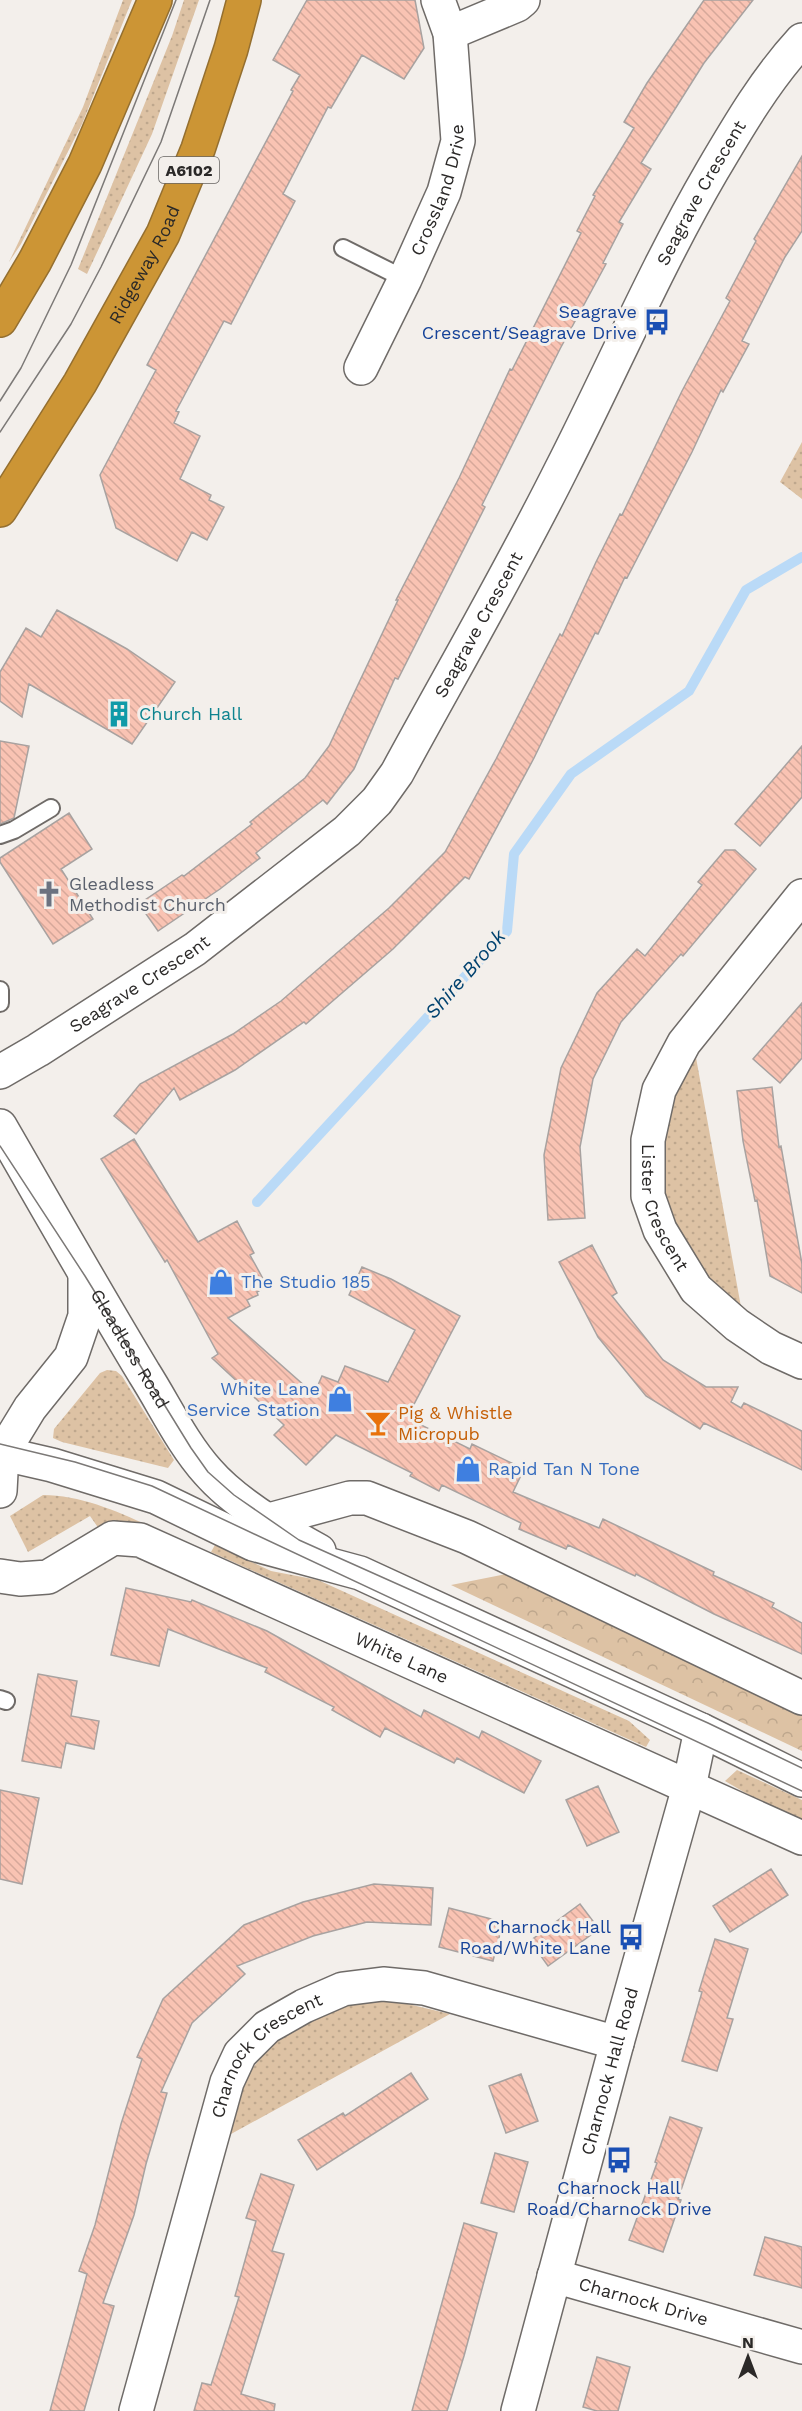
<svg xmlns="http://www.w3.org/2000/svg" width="802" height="2411" font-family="'Work Sans',sans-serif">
<defs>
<pattern id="grass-dots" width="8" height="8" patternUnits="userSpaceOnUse" patternTransform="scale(1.5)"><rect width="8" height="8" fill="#ddc2a4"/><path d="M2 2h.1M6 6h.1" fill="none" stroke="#bea78d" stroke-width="1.8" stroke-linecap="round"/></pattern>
<pattern id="forest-crowns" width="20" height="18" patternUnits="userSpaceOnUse" patternTransform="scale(1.5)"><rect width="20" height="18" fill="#ddc2a4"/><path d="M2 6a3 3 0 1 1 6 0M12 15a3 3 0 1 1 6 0" fill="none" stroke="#bea78d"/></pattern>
<pattern id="building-back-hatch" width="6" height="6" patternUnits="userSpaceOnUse" patternTransform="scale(1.5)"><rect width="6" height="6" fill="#f9c3b3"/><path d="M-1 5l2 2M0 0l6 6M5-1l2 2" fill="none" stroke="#d6a89a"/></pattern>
</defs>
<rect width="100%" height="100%" fill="#f3efeb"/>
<path fill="url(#grass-dots)" d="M123 0H132L82 124 21 244 9 262 83 107Z
M184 0H199L152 134 87 274 78 269 172 36Z
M802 442V499L780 482Z
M695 1052 741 1307C687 1272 661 1214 661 1150 661 1142 659 1131 661 1123 667 1103 686 1072 695 1052Z
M107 1370 116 1371 122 1376 174 1460 168 1468 62 1442 53 1438 54 1429 100 1373Z
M43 1495C91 1495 139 1522 182 1541L132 1523 104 1536 90 1516 28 1552 10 1516Z
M215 1545 271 1571 318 1580 629 1721 650 1740 646 1747 211 1552Z
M737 1770 802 1800V1826L725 1781Z
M391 2000 450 2014 231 2134 233 2109 247 2075 272 2044 301 2019 349 2003Z"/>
<path fill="url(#forest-crowns)" d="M516 1572 802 1716V1751L451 1585Z"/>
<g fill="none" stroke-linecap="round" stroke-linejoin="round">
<path stroke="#badaf7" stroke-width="10" d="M257 1202 507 931 514 854 571 774 689 691 746 590 802 557"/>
</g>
<path fill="url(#building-back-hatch)" stroke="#a8a2a0" stroke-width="1.5" d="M307 0H415L424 48 404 79 362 55 331 108 328 107 283 194 295 201 231 324 224 321 176 411 179 412 174 423 200 436 180 479 211 495 209 500 224 507 207 540 192 532 177 561 116 528 100 475 156 370 147 365 293 91 291 90 300 75 273 60Z
M704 0H753L704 63 641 163 651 169 619 222 623 224 603 263 606 264 560 349 482 505 485 507 398 679 395 678 354 769 327 804 323 800 256 853 260 858 220 889 158 931 139 904 182 875 184 876 252 824 250 822 305 778 329 746 398 600H396L459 478 510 369 512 370 581 233 577 231 595 196 593 195 634 128 624 122 647 83Z
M802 156V231L785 257 742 341 749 344 723 392 721 390 692 452 627 578 625 577 598 634 595 633 534 758 469 879 465 877 393 949 306 1024 304 1022 235 1070 180 1100 174 1088 136 1134 114 1116 140 1084 233 1034 281 1001 389 908 445 852 496 759 560 634 562 636 596 562 620 514 622 515 682 391 730 301 726 298 756 241 754 239Z
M57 610 127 649 175 682 132 744 29 684 22 717 0 701V672L26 628 41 637Z
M0 741 29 746 14 818 0 824Z
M802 746V797L760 846 735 824Z
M69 813 92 849 61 869 93 919 53 944 0 862V858Z
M725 850H735L756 869 683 956 681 954 621 1022 593 1079 580 1147 585 1218 548 1220 544 1155 561 1068 597 993 637 949 645 956 702 885 698 882Z
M802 1003V1058L780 1083 753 1059Z
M772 1087 779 1147 781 1146 802 1264V1293L770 1276 757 1200 755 1201 743 1141 737 1091Z
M134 1139 198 1242 237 1221 254 1253 250 1255 267 1286 257 1292 258 1295 247 1300 250 1306 228 1318 314 1394 322 1376 338 1382 345 1366 388 1382 415 1330 349 1295 362 1267 391 1279 460 1316 410 1412 424 1418 421 1425 470 1449 472 1444 524 1469 513 1492 599 1528 603 1519 714 1572 713 1575 774 1603 772 1607 802 1623V1654L714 1614 636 1574 635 1576 568 1545 566 1549 519 1529 521 1523 442 1485 439 1491 410 1476 412 1473 336 1435 306 1465 274 1435 284 1425 212 1358 218 1354 167 1260 165 1262 101 1159Z
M592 1245 617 1293 612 1296 663 1360 706 1387H738L731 1402 741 1408 744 1403 802 1431V1470L704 1423 700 1429 646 1396 598 1337 559 1262Z
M126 1588 191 1602 192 1600 267 1631 421 1717 424 1710 479 1738 482 1731 541 1761 524 1793 457 1758 454 1763 385 1728 380 1737 332 1710 334 1707 265 1672 267 1668 168 1629 159 1666 111 1655Z
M38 1674 77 1681 71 1716 99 1721 94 1749 66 1743 61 1768 22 1761Z
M598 1786 619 1832 587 1846 566 1800Z
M0 1790 39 1798 22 1884 0 1879Z
M771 1869 788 1895 730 1932 713 1906Z
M374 1884 433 1888 431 1925 367 1922 313 1936 237 1966 245 1974 192 2023 161 2092 167 2093 146 2164 134 2215 103 2303 114 2306 84 2411H50L87 2274 79 2271 95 2225 121 2124 142 2059 137 2057 163 1999 244 1925 303 1902Z
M580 1904 599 1929 548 1966 530 1941Z
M449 1908 503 1922 493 1961 439 1947Z
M715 1939 748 1949 727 2018 733 2019 717 2071 682 2061 702 1992 699 1991Z
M411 2073 428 2099 317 2170 298 2140 343 2113 345 2116Z
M521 2074 538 2121 506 2133 489 2086Z
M670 2117 702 2128 678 2199 681 2200 663 2252 629 2240 657 2163 655 2162Z
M495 2153 528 2162 514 2212 481 2203Z
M261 2174 294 2185 272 2251 284 2254 241 2394 275 2404 274 2411H194L202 2383 211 2385 239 2297 235 2296 256 2221 246 2218Z
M464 2223 497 2233 464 2356 447 2411H412Z
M765 2237 802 2247V2288L754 2275Z
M597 2357 630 2367 618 2411H597L583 2407Z"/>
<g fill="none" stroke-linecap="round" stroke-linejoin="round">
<g stroke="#6f6b68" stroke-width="20">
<path id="lane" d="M343 248 405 279
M0 835 14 830 51 808
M0 990V1003
M0 1699 6 1701"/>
</g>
<g stroke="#6f6b68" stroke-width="36">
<g id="street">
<path d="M450 33 517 5 523 0"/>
<path id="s1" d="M361 368 405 279 444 192 458 141 450 33 438 0"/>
<path id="s2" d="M802 896 684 1043 659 1090 648 1140V1196L660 1230 696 1289 737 1325 771 1348 802 1362"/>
<path id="s3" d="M0 1072 38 1050 195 949 347 831 377 801 397 773C452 672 510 572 561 470 612 370 656 267 712 171 739 125 766 79 802 40"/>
<path d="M0 1491 2 1454"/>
<path d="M269 1520 350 1498H367L467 1537 802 1698"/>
<path id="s4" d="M0 1576 20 1579 48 1577 113 1538 140 1540 802 1838"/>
<path id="s5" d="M554 2276 802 2347"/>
<path id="s6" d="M136 2411 227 2082 240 2054 267 2027 304 2006 343 1989 383 1984 424 1988 617 2043"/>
<path id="s7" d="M518 2411 617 2043 689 1787 701 1730"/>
</g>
</g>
<g stroke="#6f6b68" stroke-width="36">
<g id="secondary">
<path id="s8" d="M0 1126C48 1209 95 1292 144 1373 165 1406 182 1443 208 1472 234 1502 284 1532 319 1551"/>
<path d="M0 1453 52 1465 156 1497 253 1544 360 1573 701 1730 802 1780"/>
<path d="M2 1454 30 1408 71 1357 85 1316V1276"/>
</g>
</g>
<g stroke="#946f30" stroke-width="36">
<g id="highway">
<path d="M0 320 35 261 85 164 155 0"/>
<path id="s9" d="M0 510 80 383 163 234 198 149 231 49 244 0"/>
</g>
</g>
<use href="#lane" stroke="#fff" stroke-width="16"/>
<use href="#street" stroke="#fff" stroke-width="33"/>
<use href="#secondary" stroke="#fff" stroke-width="33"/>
<use href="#highway" stroke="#cc9535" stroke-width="33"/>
<path stroke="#7c7977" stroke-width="1.5" d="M0 401 21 368 71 265 176 0
M0 432 71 324 101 267 161 142 210 0
M0 1146 85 1276 191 1448 208 1472 234 1495 299 1540 708 1723 802 1768
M0 1444 75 1462 152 1486 802 1791"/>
</g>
<defs>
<g id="bus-bare" transform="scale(2.07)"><path d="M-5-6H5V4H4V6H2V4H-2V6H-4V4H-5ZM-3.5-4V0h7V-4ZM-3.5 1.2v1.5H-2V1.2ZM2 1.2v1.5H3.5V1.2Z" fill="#1a4fb4" stroke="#f3efeb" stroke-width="2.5" paint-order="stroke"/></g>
<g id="building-bare" transform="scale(2.07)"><path d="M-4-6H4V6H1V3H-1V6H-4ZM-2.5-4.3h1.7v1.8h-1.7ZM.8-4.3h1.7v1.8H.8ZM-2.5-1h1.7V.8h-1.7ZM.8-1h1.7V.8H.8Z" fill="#0f9aa8" stroke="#f3efeb" stroke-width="2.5" paint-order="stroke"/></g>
<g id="church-bare" transform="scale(2.07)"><path d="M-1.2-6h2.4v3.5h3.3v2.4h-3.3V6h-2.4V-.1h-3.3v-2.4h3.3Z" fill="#6b7280" stroke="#f3efeb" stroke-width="2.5" paint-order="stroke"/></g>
<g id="shop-bare" transform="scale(2.07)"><path d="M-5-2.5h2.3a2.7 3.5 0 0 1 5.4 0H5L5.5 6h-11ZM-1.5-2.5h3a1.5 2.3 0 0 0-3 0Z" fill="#3f7fe0" stroke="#f3efeb" stroke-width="2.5" paint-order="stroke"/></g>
<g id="bar-bare" transform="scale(2.07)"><path d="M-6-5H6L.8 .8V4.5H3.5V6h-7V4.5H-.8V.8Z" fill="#e8710a" stroke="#f3efeb" stroke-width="2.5" paint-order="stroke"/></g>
</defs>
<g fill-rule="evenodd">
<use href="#bus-bare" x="657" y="322"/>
<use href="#building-bare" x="119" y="714"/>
<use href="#church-bare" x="49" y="894"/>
<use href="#shop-bare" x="221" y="1282"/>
<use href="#shop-bare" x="340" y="1399"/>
<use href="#bar-bare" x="378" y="1423"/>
<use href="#shop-bare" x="468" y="1469"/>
<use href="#bus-bare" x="631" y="1937"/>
<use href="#bus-bare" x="619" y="2160"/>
</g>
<g text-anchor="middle" stroke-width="6" stroke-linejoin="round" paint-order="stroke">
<rect fill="#f3efeb" stroke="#676462" stroke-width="1.5" x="159" y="157" width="60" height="26" rx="4.5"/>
<g font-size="16" font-weight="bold" fill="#2b2928">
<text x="189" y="176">A6102</text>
</g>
<g font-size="18" fill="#2b2928" stroke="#f3efeb">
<text dy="6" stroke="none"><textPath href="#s1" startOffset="195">Crossland Drive</textPath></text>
<text dy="6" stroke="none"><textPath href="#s3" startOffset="1155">Seagrave Crescent</textPath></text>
<text dy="6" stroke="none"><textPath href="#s9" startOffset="285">Ridgeway Road</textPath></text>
<text dy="6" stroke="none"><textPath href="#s3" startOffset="669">Seagrave Crescent</textPath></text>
<text dy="6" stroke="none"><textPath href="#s3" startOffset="165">Seagrave Crescent</textPath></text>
<text dy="6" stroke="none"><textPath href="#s2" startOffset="364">Lister Crescent</textPath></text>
<text dy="6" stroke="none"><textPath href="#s8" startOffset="258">Gleadless Road</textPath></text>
<text dy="6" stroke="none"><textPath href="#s4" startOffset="438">White Lane</textPath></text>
<text dy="6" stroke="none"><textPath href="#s6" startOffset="388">Charnock Crescent</textPath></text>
<text dy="6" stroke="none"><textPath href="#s7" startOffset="352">Charnock Hall Road</textPath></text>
<text dy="6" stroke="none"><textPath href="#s5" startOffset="93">Charnock Drive</textPath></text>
</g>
<g font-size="18" fill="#164399" stroke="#f3efeb" text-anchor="end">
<text x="637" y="318">Seagrave<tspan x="637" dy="21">Crescent/Seagrave Drive</tspan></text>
<text x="611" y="1933">Charnock Hall<tspan x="611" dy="21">Road/White Lane</tspan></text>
<text x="619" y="2194" text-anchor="middle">Charnock Hall<tspan x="619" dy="21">Road/Charnock Drive</tspan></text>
</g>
<g font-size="18" fill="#0d838f" stroke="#f3efeb" text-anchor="start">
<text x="139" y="720">Church Hall</text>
</g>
<g font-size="18" fill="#5b616d" stroke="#f3efeb" text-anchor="start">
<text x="69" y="890">Gleadless<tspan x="69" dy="21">Methodist Church</tspan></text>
</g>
<g font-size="18" fill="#366cbe" stroke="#f3efeb" text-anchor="start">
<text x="241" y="1288">The Studio 185</text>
<text x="320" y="1395" text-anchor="end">White Lane<tspan x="320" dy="21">Service Station</tspan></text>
<text x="488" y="1475">Rapid Tan N Tone</text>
</g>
<g font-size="18" fill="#c56008" stroke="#f3efeb" text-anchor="start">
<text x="398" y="1419">Pig &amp; Whistle<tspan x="398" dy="21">Micropub</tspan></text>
</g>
<g font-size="20" font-style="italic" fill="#00426f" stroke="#f3efeb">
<text transform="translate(465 974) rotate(-49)" y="7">Shire Brook</text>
</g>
</g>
<g transform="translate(748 2357)" stroke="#f3efeb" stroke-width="4.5" paint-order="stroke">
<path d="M0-4.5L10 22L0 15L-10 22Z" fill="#2b2928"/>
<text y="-9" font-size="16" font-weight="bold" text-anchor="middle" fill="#2b2928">N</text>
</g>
</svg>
